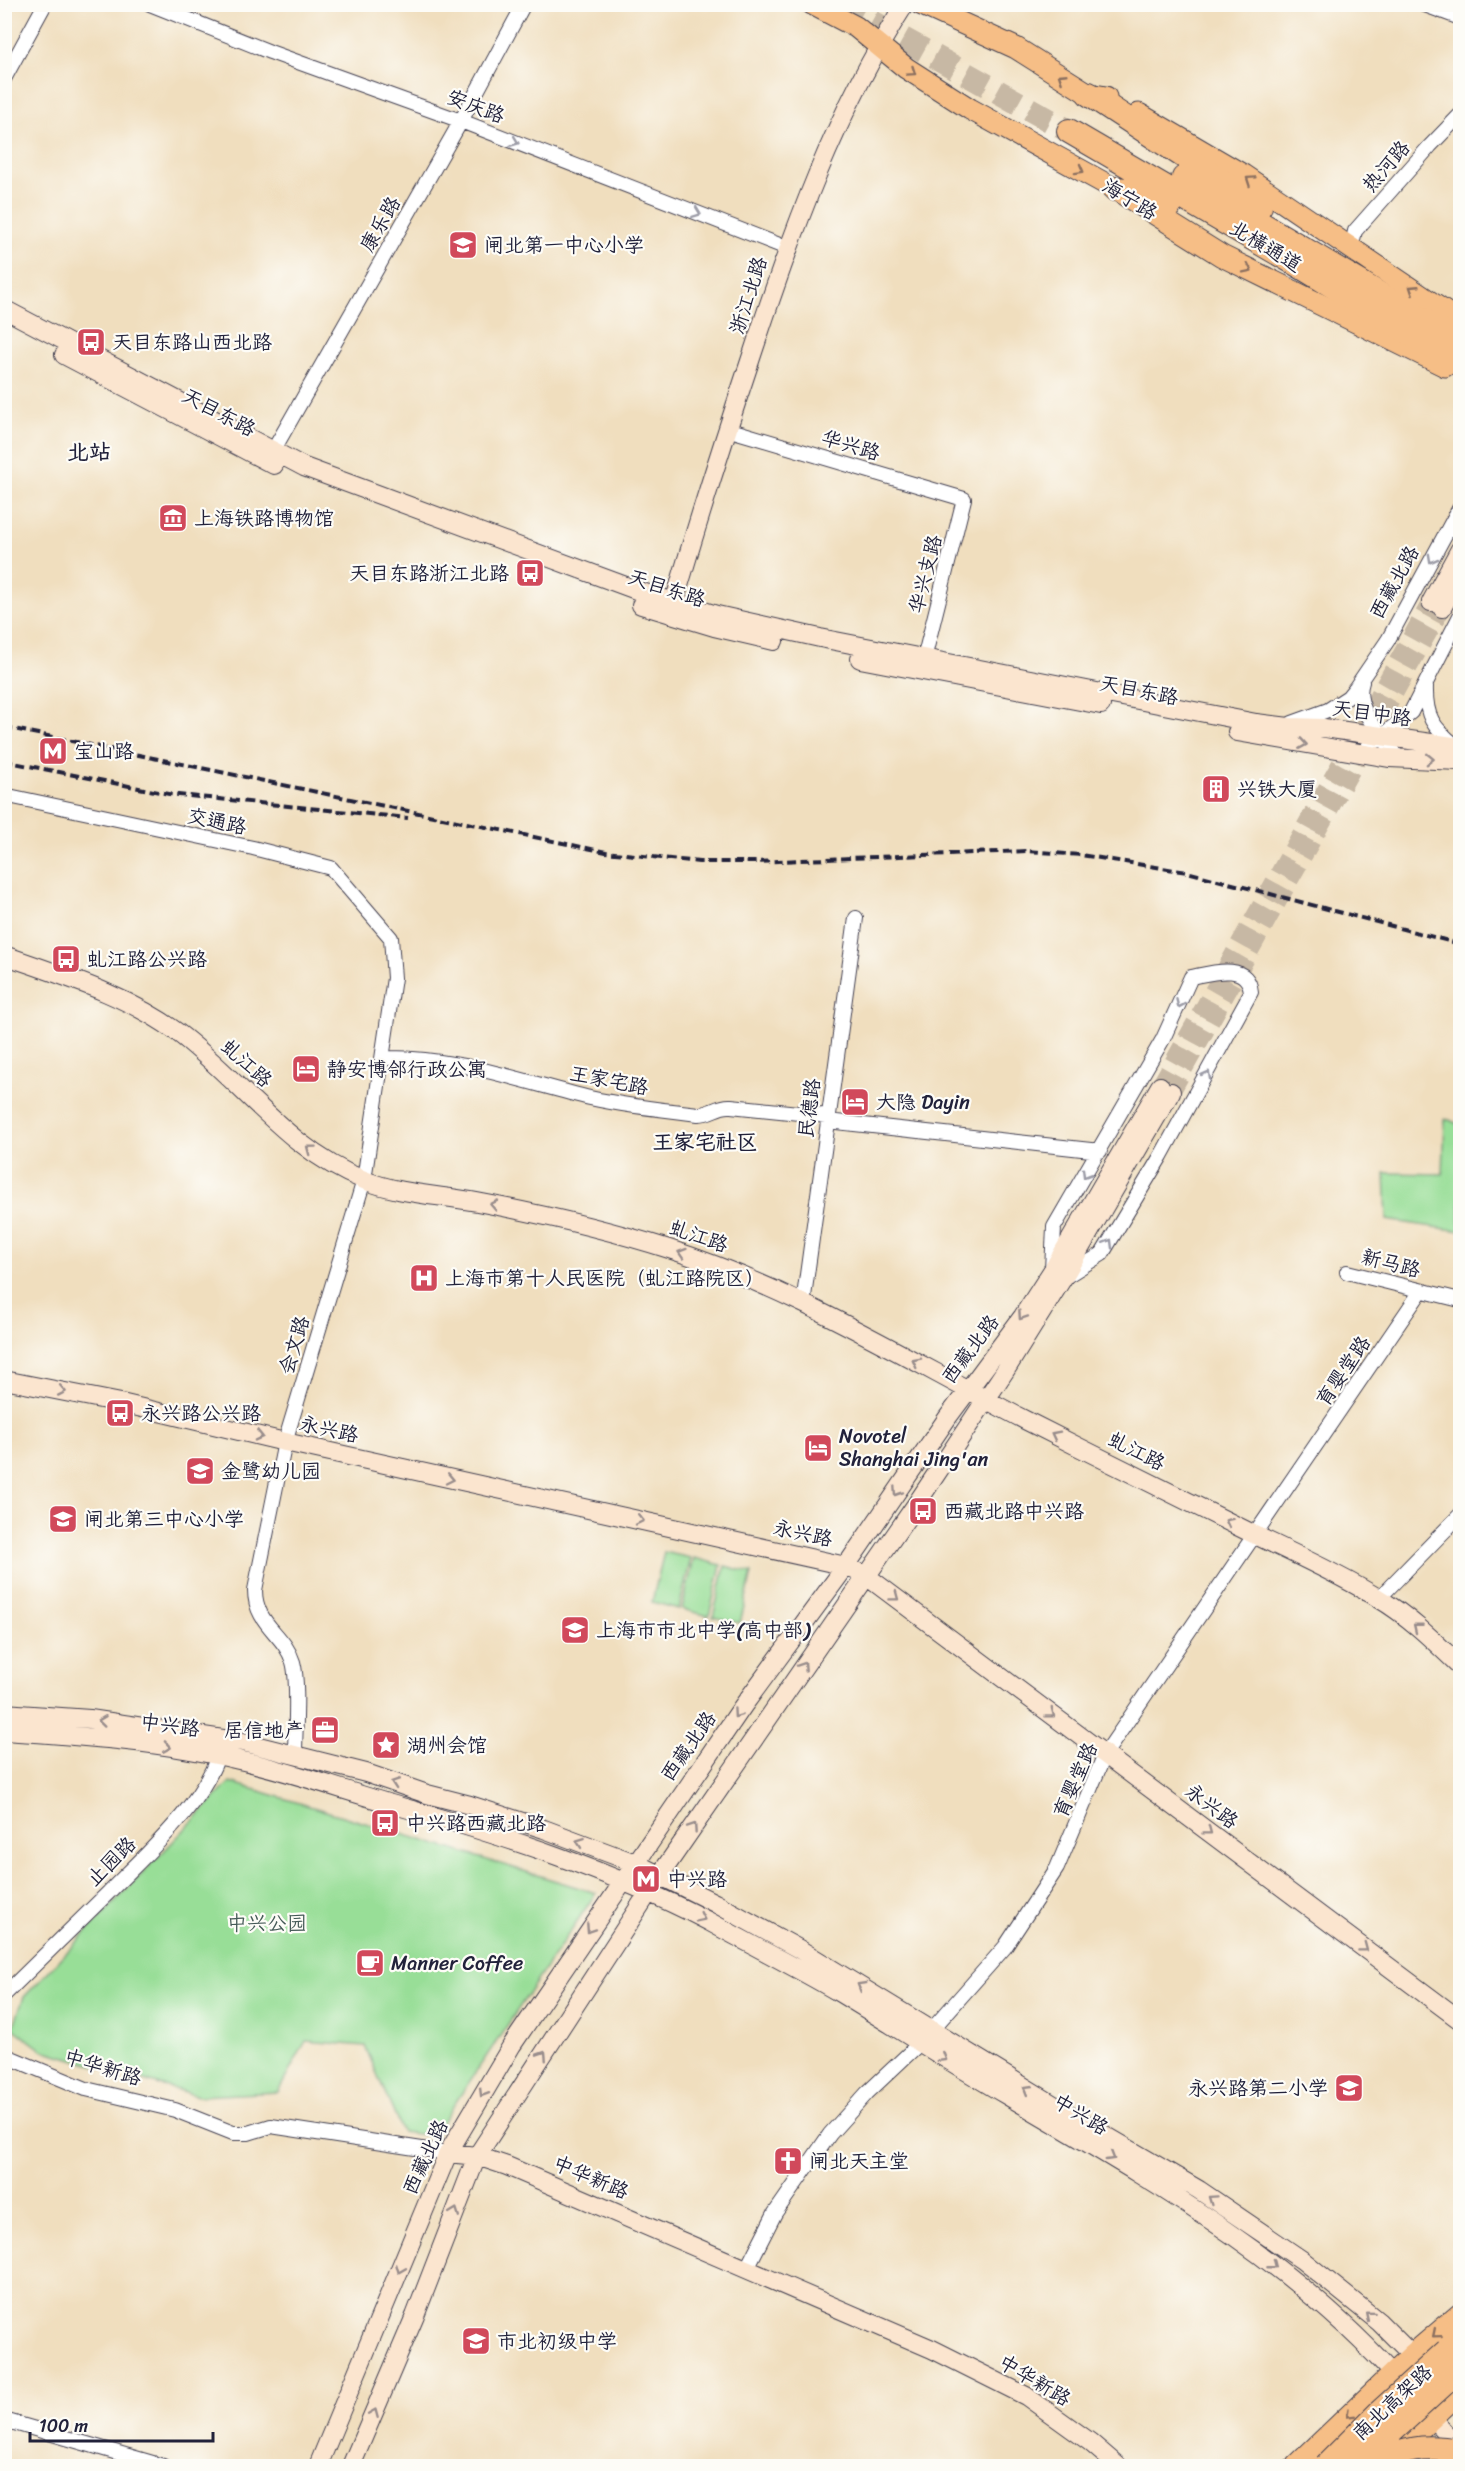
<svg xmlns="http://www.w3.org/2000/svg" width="1465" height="2471" font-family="Sriracha,'LXGW WenKai TC',sans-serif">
<rect width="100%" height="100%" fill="#fdfcf7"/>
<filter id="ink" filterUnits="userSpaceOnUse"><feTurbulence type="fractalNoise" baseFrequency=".0167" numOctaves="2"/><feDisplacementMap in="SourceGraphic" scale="12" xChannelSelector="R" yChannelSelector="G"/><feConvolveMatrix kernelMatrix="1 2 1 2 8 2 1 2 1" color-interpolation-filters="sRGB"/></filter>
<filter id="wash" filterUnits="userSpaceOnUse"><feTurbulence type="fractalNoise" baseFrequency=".008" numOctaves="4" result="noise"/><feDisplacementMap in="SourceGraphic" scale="24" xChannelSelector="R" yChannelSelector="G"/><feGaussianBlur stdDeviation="1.35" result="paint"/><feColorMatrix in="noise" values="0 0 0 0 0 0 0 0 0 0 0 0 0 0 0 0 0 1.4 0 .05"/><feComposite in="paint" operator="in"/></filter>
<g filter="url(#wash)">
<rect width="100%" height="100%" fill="#f0debe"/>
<path fill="#98de97" stroke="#5d8069" stroke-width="1.5" d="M1445 1118 1460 1125V1231L1387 1220 1385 1173 1443 1174Z
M664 1552 691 1558 679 1609 652 1602Z
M694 1558 721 1565 709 1616 682 1609Z
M725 1566 752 1573 740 1623 713 1617Z
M230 1782 596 1893 433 2136 402 2132 365 2046 306 2041 278 2092 198 2096 42 2050 13 2028 24 1997Z"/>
</g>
<g filter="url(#ink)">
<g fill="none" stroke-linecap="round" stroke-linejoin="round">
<path stroke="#c7b8a4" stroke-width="18" stroke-dasharray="18 9" stroke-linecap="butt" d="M1160 1086 1431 602
M1171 1092 1442 608"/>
<path stroke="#c7b8a4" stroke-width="24" stroke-dasharray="24 12" stroke-linecap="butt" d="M840 4 1069 131"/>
<g stroke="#413e4f" stroke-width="16">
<path id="street" d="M150 4 270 52 461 121 787 248
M1422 4 1460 18
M4 79 45 4
M1351 248 1355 231 1430 146 1460 115
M727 429 964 499 924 659
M269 458 461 121 524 4
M1362 682C1352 709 1385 738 1399 759
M1426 686C1425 716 1433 728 1456 746
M1292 723 1328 710 1348 697 1356 687 1388 640 1460 507
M1361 753 1411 712 1460 616
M4 795 253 848 331 868 391 938 394 978 364 1180 285 1442 255 1590C255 1625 284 1633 293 1662 299 1682 295 1732 295 1755
M382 1058C453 1056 521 1081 590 1098 626 1106 663 1110 699 1114 711 1114 718 1105 731 1106L828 1116
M827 1121 1100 1151
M1052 1270 1054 1227 1163 1039 1191 977C1211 973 1248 961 1251 992L1161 1156 1102 1254 1065 1277
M1347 1272 1460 1300
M803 1304 856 918
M1379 1598 1460 1515
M4 1995C39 1961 74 1926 109 1892 147 1853 206 1802 220 1749
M4 2055 86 2089 175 2110 233 2133H248L271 2126 448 2153
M747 2268 775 2213 830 2134 867 2093 920 2043 1005 1947 1057 1868 1105 1754 1421 1291
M4 2420 163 2466"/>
</g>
<g stroke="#413e4f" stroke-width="20">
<path id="secondary" d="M4 309 304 467 639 591 717 615 820 638 1256 723 1289 727 1324 728 1460 747
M64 355 274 465
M1431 602 1460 549
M641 605 714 627 774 641
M1442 608 1460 575
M671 613C696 527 723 442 751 358 791 236 835 112 905 4
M860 659 1101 705
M1237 732 1389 758 1460 761
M4 955C63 976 127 995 177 1032 240 1079 288 1151 364 1180 399 1194 439 1195 477 1202 541 1214 606 1229 669 1249 795 1289 908 1360 1025 1420 1096 1456 1167 1491 1239 1527 1285 1550 1334 1571 1378 1598 1409 1616 1435 1642 1460 1666
M4 1380 121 1403 285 1442 846 1566 865 1575 1460 2020
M4 1713 90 1719 243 1742 366 1773 427 1794 470 1805 544 1829 635 1863 715 1903 799 1949 1062 2110 1199 2190 1302 2260 1379 2322 1422 2365
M4 1731C83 1736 163 1742 239 1760 293 1772 345 1791 398 1806 507 1837 607 1869 708 1921 752 1945 797 1968 840 1993 896 2027 951 2063 1008 2096 1148 2179 1293 2259 1401 2383
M448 2153 477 2156 507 2166 932 2349 1026 2396 1090 2442 1118 2466
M1423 2408 1460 2448
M318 2466 448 2153 512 2045 743 1706 846 1566 948 1417 1023 1316 1052 1271 1160 1086
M351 2466 415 2316 477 2156 660 1875 915 1506 1005 1371 1063 1278 1171 1092"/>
</g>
<g stroke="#413e4f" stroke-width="23">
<path id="primary" d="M812 4 856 27 906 68 970 109 1115 189 1222 256 1445 366
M920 4 1016 48 1089 94 1106 97
M1139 114 1243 175 1460 322
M1388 2452 1404 2444 1460 2392
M1296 2466 1412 2355 1460 2314"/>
</g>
<g stroke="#413e4f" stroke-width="26">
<path id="highway" d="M1089 94 1260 206
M1069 131 1305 269 1460 364
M1184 178 1460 342
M1115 189 1148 192 1169 206
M1447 2351 1460 2339"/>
</g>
<use href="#street" stroke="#fff" stroke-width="14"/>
<use href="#secondary" stroke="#fbe5cf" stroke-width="18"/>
<use href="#primary" stroke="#f6be86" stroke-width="21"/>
<use href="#highway" stroke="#f6be86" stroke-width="24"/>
<path stroke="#22223b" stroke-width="4" stroke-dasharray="9 4.5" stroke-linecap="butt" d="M4 727 606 852 699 862H755L972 853 1027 851 1081 855 1187 872 1460 944
M4 761 169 794 408 818"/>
<g stroke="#413e4f" stroke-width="26" stroke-linecap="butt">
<path id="highway-bridge" d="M1326 2466 1380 2412 1447 2351
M1354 2466 1460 2369
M1371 2466C1404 2448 1424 2445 1460 2451"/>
</g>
<use href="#highway-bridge" stroke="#f6be86" stroke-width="24"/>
</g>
<defs><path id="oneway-chevron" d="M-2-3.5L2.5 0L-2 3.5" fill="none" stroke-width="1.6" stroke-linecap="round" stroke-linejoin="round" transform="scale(1.5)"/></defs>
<g stroke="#8c7060">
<use href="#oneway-chevron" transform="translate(912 72) rotate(34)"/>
<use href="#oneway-chevron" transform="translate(1062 77) rotate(-147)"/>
<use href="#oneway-chevron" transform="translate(1080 170) rotate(29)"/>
<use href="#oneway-chevron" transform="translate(1250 180) rotate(-146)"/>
<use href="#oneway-chevron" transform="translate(1248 269) rotate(26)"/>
<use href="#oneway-chevron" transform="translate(1413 289) rotate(-147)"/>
<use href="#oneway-chevron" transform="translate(1436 2334) rotate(140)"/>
<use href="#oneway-chevron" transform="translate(1350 2414) rotate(136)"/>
</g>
<g stroke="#9c9ca7">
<use href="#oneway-chevron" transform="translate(515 142) rotate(21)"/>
<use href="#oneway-chevron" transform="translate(697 213) rotate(21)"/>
<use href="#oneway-chevron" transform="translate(1432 559) rotate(119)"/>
<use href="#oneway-chevron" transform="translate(1180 1004) rotate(114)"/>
<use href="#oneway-chevron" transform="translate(1207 1075) rotate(-61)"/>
<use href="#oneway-chevron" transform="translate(1086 1174) rotate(121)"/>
<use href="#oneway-chevron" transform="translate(1109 1243) rotate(-59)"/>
</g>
<g stroke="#998d8c">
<use href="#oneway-chevron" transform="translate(1303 744) rotate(9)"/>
<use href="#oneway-chevron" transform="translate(1430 759) rotate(1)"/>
<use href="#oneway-chevron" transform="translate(310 1149) rotate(-143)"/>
<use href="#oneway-chevron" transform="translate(494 1205) rotate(-169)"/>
<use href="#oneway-chevron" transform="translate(682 1253) rotate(-162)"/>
<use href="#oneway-chevron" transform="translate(1022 1316) rotate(124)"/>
<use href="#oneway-chevron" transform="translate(916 1362) rotate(-153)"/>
<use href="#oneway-chevron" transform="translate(62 1391) rotate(11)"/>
<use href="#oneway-chevron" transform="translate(1055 1435) rotate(-153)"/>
<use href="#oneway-chevron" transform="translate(259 1436) rotate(13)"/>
<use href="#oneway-chevron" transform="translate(450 1479) rotate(12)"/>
<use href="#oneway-chevron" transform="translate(897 1492) rotate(124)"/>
<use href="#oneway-chevron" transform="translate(640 1520) rotate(12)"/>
<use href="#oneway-chevron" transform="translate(1229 1522) rotate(-153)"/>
<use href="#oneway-chevron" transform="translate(895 1597) rotate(37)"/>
<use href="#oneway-chevron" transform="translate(1417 1627) rotate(-141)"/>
<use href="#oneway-chevron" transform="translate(803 1666) rotate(-56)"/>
<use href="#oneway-chevron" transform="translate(737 1714) rotate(125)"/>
<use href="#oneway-chevron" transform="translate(1051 1714) rotate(37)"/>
<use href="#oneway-chevron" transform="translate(102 1721) rotate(-173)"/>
<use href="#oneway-chevron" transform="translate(167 1747) rotate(9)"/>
<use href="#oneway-chevron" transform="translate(395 1783) rotate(-161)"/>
<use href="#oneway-chevron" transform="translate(693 1827) rotate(-56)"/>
<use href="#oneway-chevron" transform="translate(1208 1831) rotate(37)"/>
<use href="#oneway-chevron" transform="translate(580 1842) rotate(-160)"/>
<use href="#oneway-chevron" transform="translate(701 1918) rotate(26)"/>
<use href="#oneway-chevron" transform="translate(590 1929) rotate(124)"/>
<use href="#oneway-chevron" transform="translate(1364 1948) rotate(37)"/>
<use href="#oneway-chevron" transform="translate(861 1986) rotate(-149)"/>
<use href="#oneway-chevron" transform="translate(543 2055) rotate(-57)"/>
<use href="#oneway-chevron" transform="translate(943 2058) rotate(32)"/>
<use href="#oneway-chevron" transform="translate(1027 2089) rotate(-149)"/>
<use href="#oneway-chevron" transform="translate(483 2093) rotate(121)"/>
<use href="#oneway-chevron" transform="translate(1111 2157) rotate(31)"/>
<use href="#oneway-chevron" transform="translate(1212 2199) rotate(-145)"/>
<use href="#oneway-chevron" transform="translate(455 2212) rotate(-69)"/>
<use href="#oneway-chevron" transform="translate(1273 2265) rotate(38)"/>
<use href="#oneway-chevron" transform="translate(400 2269) rotate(112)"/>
<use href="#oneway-chevron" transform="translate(1369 2315) rotate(-140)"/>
<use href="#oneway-chevron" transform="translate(374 2413) rotate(-67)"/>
</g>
</g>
<defs>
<g id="school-square" transform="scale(1.5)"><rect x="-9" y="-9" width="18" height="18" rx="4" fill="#d1495b" stroke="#fdfcf7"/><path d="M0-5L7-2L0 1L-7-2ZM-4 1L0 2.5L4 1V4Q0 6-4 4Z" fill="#fff"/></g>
<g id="bus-square" transform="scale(1.5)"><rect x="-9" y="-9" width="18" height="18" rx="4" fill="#d1495b" stroke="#fdfcf7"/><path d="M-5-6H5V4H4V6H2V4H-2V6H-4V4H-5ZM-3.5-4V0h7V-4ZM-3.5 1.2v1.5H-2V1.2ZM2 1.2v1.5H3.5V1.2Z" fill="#fff"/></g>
<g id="museum-square" transform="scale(1.5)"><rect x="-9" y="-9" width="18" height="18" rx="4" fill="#d1495b" stroke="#fdfcf7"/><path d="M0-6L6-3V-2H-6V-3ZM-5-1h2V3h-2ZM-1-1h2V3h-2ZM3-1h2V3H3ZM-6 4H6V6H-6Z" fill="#fff"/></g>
<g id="metro-square" transform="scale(1.5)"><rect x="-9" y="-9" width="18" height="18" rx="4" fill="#d1495b" stroke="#fdfcf7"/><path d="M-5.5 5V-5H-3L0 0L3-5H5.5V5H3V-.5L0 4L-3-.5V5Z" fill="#fff"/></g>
<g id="building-square" transform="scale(1.5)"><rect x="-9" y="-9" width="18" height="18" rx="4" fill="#d1495b" stroke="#fdfcf7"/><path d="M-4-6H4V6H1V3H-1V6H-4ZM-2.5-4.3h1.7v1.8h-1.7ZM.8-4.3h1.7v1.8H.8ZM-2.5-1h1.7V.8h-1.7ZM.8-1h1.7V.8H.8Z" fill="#fff"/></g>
<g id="hotel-square" transform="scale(1.5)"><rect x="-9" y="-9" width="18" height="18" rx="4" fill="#d1495b" stroke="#fdfcf7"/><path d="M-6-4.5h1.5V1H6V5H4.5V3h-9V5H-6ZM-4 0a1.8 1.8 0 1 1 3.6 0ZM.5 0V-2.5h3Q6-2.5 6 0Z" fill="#fff"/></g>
<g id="hospital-square" transform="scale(1.5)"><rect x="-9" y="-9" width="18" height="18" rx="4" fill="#d1495b" stroke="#fdfcf7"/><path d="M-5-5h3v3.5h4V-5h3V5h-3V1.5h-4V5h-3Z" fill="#fff"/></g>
<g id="office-square" transform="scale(1.5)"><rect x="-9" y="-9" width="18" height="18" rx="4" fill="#d1495b" stroke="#fdfcf7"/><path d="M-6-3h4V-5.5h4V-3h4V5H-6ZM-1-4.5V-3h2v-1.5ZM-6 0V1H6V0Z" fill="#fff"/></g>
<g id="sight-square" transform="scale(1.5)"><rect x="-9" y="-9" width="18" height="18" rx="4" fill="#d1495b" stroke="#fdfcf7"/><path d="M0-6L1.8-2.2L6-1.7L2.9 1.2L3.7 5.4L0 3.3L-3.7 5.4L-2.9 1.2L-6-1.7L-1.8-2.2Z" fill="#fff"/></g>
<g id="cafe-square" transform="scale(1.5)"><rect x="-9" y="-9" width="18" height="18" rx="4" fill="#d1495b" stroke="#fdfcf7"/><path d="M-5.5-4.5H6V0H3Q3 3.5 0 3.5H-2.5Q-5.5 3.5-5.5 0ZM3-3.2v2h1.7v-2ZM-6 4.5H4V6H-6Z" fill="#fff"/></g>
<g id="church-square" transform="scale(1.5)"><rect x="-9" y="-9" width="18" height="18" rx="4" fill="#d1495b" stroke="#fdfcf7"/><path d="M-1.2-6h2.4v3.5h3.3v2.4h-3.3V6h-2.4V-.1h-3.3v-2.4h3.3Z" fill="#fff"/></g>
</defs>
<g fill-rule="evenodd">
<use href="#school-square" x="463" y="245"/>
<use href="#bus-square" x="91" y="342"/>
<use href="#museum-square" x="173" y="518"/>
<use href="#bus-square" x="530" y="573"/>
<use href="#metro-square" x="53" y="751"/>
<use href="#building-square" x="1216" y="789"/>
<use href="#bus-square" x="66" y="959"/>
<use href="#hotel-square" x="306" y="1069"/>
<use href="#hotel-square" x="855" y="1102"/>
<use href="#hospital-square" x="424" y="1278"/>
<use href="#bus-square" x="120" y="1413"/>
<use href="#hotel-square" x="818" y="1448"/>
<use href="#school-square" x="200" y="1471"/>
<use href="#bus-square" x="923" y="1511"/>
<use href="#school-square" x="63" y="1519"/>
<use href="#school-square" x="575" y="1630"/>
<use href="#office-square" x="325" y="1730"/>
<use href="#sight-square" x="386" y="1745"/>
<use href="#bus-square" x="385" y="1823"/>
<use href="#metro-square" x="646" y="1879"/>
<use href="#cafe-square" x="370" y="1963"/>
<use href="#school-square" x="1349" y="2088"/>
<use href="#church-square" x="788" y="2161"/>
<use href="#school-square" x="476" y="2341"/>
</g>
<g text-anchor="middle" stroke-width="4.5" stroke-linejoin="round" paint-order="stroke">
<g font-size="20" fill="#22223b" stroke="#fdfcf7">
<text transform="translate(476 106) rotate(21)" y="7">安庆路</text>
<text transform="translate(1386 166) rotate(-49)" y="7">热河路</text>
<text transform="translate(1130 199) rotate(31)" y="7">海宁路</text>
<text transform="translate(380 224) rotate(-60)" y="7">康乐路</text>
<text transform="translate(1266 246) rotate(31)" y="7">北横通道</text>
<text transform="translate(748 295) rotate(-72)" y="7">浙江北路</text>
<text transform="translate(219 412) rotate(28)" y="7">天目东路</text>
<text transform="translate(851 445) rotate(17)" y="7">华兴路</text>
<text transform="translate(925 574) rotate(-76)" y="7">华兴支路</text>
<text transform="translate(1394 582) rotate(-61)" y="7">西藏北路</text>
<text transform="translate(667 588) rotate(18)" y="7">天目东路</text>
<text transform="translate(1139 690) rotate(11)" y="7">天目东路</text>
<text transform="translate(1372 713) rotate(8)" y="7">天目中路</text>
<text transform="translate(217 821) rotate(12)" y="7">交通路</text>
<text transform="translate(247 1063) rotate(42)" y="7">虬江路</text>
<text transform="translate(609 1080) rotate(11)" y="7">王家宅路</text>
<text transform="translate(809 1108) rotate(-83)" y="7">民德路</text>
<text transform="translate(699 1236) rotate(19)" y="7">虬江路</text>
<text transform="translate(1391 1263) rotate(14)" y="7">新马路</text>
<text transform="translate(294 1345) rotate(-73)" y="7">会文路</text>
<text transform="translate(970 1349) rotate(-53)" y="7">西藏北路</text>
<text transform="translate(1343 1371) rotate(-56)" y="7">育婴堂路</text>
<text transform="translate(329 1429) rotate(12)" y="7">永兴路</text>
<text transform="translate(1137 1451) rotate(27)" y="7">虬江路</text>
<text transform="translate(803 1533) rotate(12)" y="7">永兴路</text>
<text transform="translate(170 1725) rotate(8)" y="7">中兴路</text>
<text transform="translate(688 1746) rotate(-55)" y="7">西藏北路</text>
<text transform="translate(1075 1780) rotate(-66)" y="7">育婴堂路</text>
<text transform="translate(1212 1806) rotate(37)" y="7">永兴路</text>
<text transform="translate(111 1861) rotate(-45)" y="7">止园路</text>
<text transform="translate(103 2067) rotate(17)" y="7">中华新路</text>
<text transform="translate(1081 2114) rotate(31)" y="7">中兴路</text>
<text transform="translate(425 2157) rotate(-65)" y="7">西藏北路</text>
<text transform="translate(591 2177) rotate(23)" y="7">中华新路</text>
<text transform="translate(1035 2380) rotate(31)" y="7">中华新路</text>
<text transform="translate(1392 2402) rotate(-43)" y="7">南北高架路</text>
</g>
<g font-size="20" fill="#22223b" stroke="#fdfcf7" text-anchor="start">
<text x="484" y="252">闸北第一中心小学</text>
<text x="112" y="349">天目东路山西北路</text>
<text x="194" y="525">上海铁路博物馆</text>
<text x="509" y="580" text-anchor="end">天目东路浙江北路</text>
<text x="74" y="758">宝山路</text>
<text x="1237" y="796">兴铁大厦</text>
<text x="87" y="966">虬江路公兴路</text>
<text x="327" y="1076">静安博邻行政公寓</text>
<text x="876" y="1109">大隐 Dayin</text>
<text x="445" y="1285">上海市第十人民医院（虬江路院区）</text>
<text x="141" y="1420">永兴路公兴路</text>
<text x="839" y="1443">Novotel<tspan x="839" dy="23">Shanghai Jing'an</tspan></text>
<text x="221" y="1478">金鹭幼儿园</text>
<text x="944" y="1518">西藏北路中兴路</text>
<text x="84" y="1526">闸北第三中心小学</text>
<text x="596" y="1637">上海市市北中学(高中部)</text>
<text x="304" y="1737" text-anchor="end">居信地产</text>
<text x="407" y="1752">湖州会馆</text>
<text x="406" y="1830">中兴路西藏北路</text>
<text x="667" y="1886">中兴路</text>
<text x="391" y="1970">Manner Coffee</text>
<text x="1328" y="2095" text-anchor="end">永兴路第二小学</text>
<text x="809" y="2168">闸北天主堂</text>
<text x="497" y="2348">市北初级中学</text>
</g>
<g font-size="20" fill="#455a57" stroke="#fdfcf7">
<text x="267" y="1930">中兴公园</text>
</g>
<g font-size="21" font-weight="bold" fill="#22223b" stroke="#fdfcf7">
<text x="705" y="1149">王家宅社区</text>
</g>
<g font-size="22" font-weight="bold" fill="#22223b" stroke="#fdfcf7">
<text x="89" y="459">北站</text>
</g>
</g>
<rect width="1465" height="2471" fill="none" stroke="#fdfcf7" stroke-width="24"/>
<path d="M30 2432v9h183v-9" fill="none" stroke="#22223b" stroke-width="3"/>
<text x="39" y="2432" font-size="18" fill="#22223b" stroke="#fdfcf7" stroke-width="4.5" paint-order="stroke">100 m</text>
</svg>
